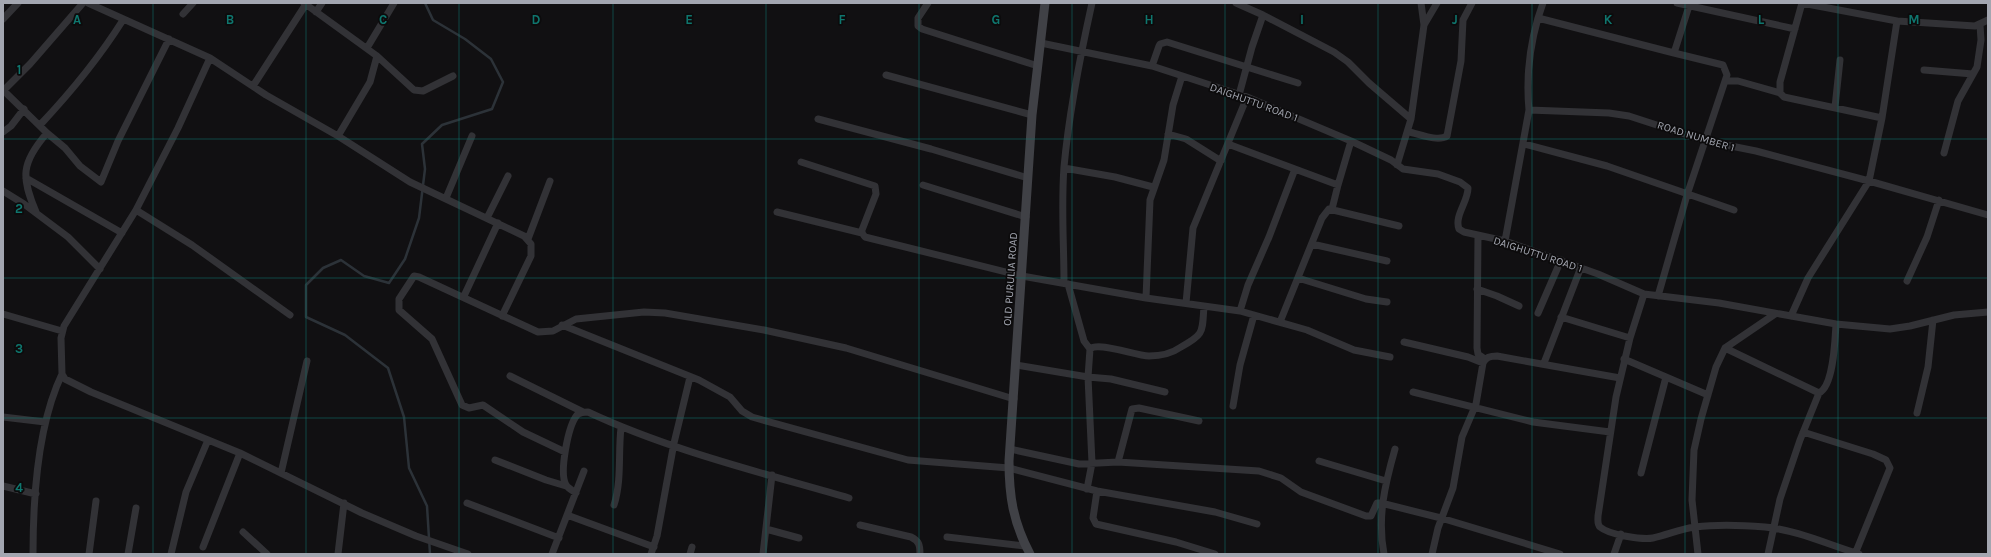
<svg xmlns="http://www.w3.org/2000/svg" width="1991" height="557" font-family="Karla,sans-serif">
<rect width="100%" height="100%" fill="#111012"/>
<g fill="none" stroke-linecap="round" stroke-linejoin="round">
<path stroke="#2c3238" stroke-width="2.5" d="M425 3 433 20 465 39 491 59 503 82 492 109 442 125 422 144 425 169 419 218 405 259 389 283 364 276 341 260 323 268 306 285V317L345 335 388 368 404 417 409 468 427 506 430 554"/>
<path stroke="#323236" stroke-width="7" d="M88 3 210 58 266 95 338 136 410 182 524 236 531 244V256L502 316
M304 3 377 56 370 82 338 136
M928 3 918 18V26L922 29 1038 66
M1236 3 1263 15 1334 52 1348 62 1369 83 1411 119 1397 165
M1677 3 1795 29
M1802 3 1897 21 1882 118
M316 12 322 3
M183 14 193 3
M1538 18 1543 3
M3 19 18 3
M1897 21 1975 26 1988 20
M1424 25 1437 3
M1041 43 1152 66 1247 97 1351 141 1391 160 1403 169 1438 174 1460 182 1468 188C1468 202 1454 216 1459 229L1464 232 1505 241 1598 274 1644 294 1719 303 1836 324 1890 329 1910 326 1954 315 1988 312
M367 48 394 3
M377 56 414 90 423 91 453 76
M210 58 178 128 136 210 64 326 61 338 62 374 65 379 91 392 240 453 362 513 416 536 468 554
M1152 66 1159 46 1160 44 1167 42 1298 83
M1924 70 1973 74
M886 75 1032 115
M1727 81H1738L1780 93
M253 86 306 4
M3 90 47 133 65 148 80 166 101 182 118 141 169 39
M4 90 30 64 83 3
M1239 95 1252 47 1263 15
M1835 107 1840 60
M1529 110C1526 78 1529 49 1538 18L1674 53 1690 3
M818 119 931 149 1028 178
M1411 119 1424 25 1421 3
M40 125C71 92 99 58 123 20
M3 132 11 126 24 109
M1409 132C1419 134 1438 142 1447 136L1461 61 1463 20 1472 3
M1168 134 1186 139 1221 161
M1228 144 1338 185 1351 141
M1524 144 1607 166 1734 210
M1944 153 1958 101 1977 67 1981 40 1980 25
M801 162 875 186 876 194 862 230V233L865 237 1022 276 1146 298 1240 311 1307 330 1354 350 1390 357
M1064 168 1115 177 1153 187
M26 178 122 233
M923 185 1026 217
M3 191 24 204 68 237 100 269
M446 198 472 136
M1332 209 1338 185
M136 210 192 245 290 315
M36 212C21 177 21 163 47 133
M777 212 862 233
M487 218 508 176
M1478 235 1477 348 1478 354 1485 359
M528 239 550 181
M1505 241 1529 110 1609 113 1629 116 1706 141 1756 151 1869 181 1988 215
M1312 244 1387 261
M1298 278 1366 299 1387 302
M1907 281 1927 237 1939 200
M1477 289 1497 296 1519 306
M1644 294 1630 338 1616 397 1598 516C1598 520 1597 524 1600 527 1609 535 1643 540 1653 538 1667 535 1680 529 1695 527 1718 524 1742 525 1765 527 1797 530 1829 545 1859 554
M464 296 498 223
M1658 296 1687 195 1727 75 1723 65 1674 53
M1146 298 1150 200 1164 160 1173 105 1182 76
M1186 303 1193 228 1247 97
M1240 311 1248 285 1269 237 1295 169
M1538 313 1561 260
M3 314 62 331
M1791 316 1808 278 1869 181 1882 118 1784 97 1780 93V82L1802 3
M1561 317 1630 338
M1280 322 1322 218 1329 209 1399 226
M562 325 699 380 730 397 742 411 752 417 908 460 1009 468 1097 491 1215 512 1257 524
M1404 342 1468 357 1483 363
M1725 348 1819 393C1834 386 1835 339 1836 324
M1090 349 1084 341 1068 284 1064 283C1064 245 1061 206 1064 167 1069 112 1080 57 1092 3
M1624 359 1708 395
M1544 363 1581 267
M1016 365 1088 377 1092 463 1087 489
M510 376 583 412
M1165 392 1111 379 1088 377 1090 349C1098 341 1136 356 1149 356 1161 356 1171 354 1181 347 1205 334 1202 332 1204 306
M1413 392 1533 422 1610 432
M1233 406 1240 365 1254 315
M1917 413 1928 367 1933 320
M3 417 45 422
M1803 432 1873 454 1886 460 1890 468 1855 554
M1010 449 1079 464 1118 462 1259 471 1281 478 1301 492 1366 516H1371L1377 503H1381L1441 518 1560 554
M565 452 523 432 483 405 469 408 462 405 432 339 399 310V299L414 276 419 277 538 332 553 331 576 319 644 312 665 313 764 330 846 348 1014 399
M495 460 546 480 566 486
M1319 461 1386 481
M1118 462 1132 409 1139 408 1199 421
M281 473 307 361
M1641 473 1666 377
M3 486 36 494
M1097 491 1093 518 1096 524 1176 542 1215 554
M576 493C573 491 568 488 566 485 559 473 568 426 577 415 581 412 584 412 588 412 669 450 763 473 849 498
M467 503 559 538
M614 505C622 480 618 453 621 428
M567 515 654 547
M860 525 911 537C919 541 920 545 920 554
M766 529 799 538
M243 532 267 554
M947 537 1025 546
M203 547 240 453
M33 554C33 499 38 424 62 374
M89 554 96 501
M128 554 136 508
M171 554 186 492 208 440
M338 554 344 503
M552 554 584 471
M651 554 657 536 674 443 690 377
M690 554 692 547
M763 554 772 475
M1384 554C1377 517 1385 484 1395 449
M1432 554 1438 528 1453 488 1462 437 1476 404 1483 363C1486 357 1490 356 1497 356L1620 378
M1614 554 1621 534
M1698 554 1692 500 1694 450 1701 419 1716 367 1725 348 1775 314
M1768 554 1780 499 1800 440 1819 393"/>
<path stroke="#404146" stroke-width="9" d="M1030 554C1013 522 1009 496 1009 461L1032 115 1045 3"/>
</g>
<path fill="none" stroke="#0f766e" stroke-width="1" stroke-opacity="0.55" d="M153 3V554M306 3V554M459 3V554M613 3V554M766 3V554M919 3V554M1072 3V554M1225 3V554M1378 3V554M1532 3V554M1685 3V554M1838 3V554M3 139H1988M3 278H1988M3 418H1988"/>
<g text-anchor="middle" stroke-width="3.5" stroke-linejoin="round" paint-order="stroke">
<g font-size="11" fill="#a3a6b0" stroke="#0c0b0c">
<text transform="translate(1254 102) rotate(20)" y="4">DAIGHUTTU ROAD 1</text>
<text transform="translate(1696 136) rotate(17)" y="4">ROAD NUMBER 1</text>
<text transform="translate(1538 254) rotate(18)" y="4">DAIGHUTTU ROAD 1</text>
<text transform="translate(1010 279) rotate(-86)" y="4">OLD PURULIA ROAD</text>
</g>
</g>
<g font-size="13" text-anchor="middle" font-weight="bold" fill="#0f766e" stroke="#0c0b0c" stroke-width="3.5" stroke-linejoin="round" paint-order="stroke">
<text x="77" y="24">A</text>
<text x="230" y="24">B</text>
<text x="383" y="24">C</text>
<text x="536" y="24">D</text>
<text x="689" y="24">E</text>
<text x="842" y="24">F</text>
<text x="996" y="24">G</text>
<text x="1149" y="24">H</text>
<text x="1302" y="24">I</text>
<text x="1455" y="24">J</text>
<text x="1608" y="24">K</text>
<text x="1761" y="24">L</text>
<text x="1914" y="24">M</text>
<text x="19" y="74">1</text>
<text x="19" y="213">2</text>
<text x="19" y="353">3</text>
<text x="19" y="492">4</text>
</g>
<rect width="1991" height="557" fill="none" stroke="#a3a6b0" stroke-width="8"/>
</svg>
